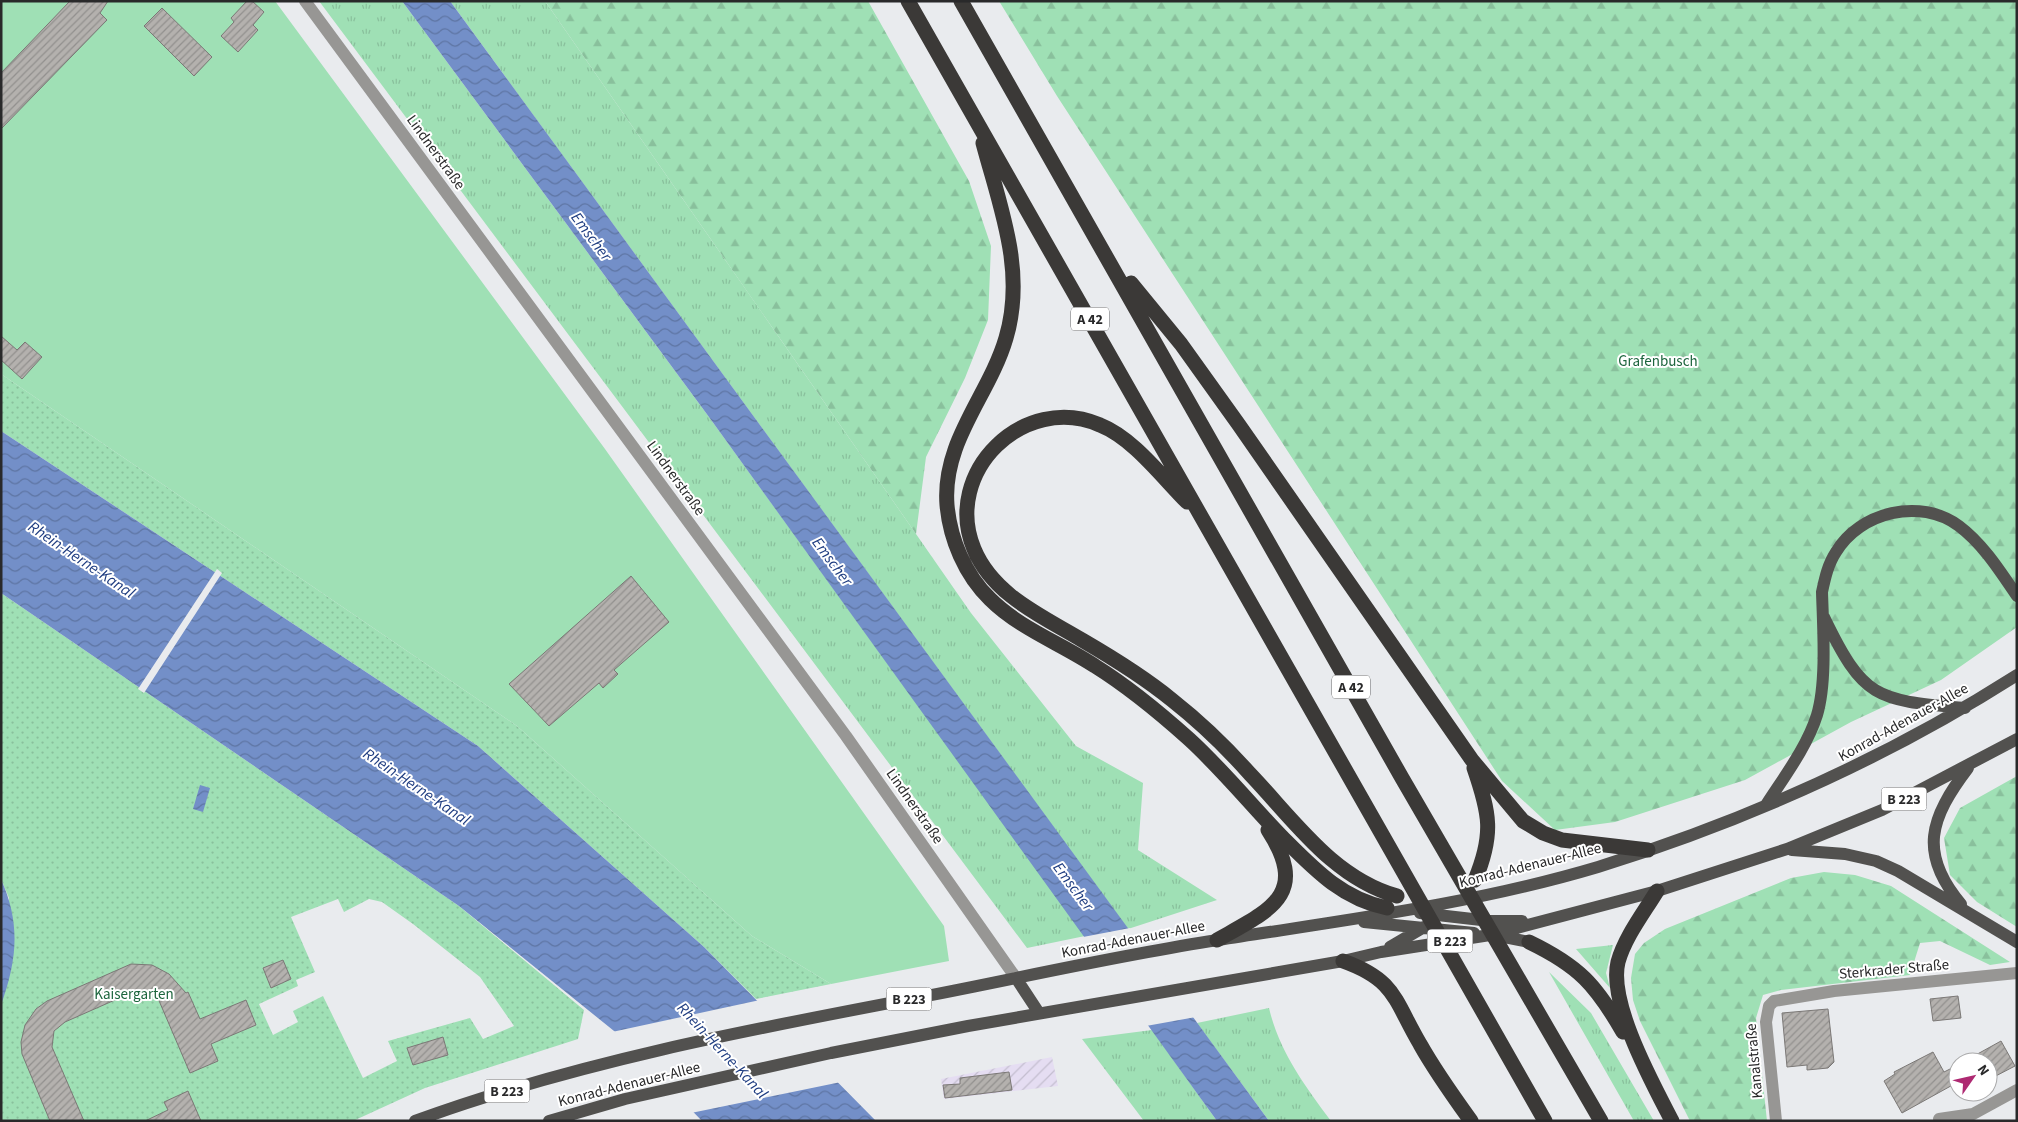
<svg xmlns="http://www.w3.org/2000/svg" width="2018" height="1122" font-family="'Source Sans 3',sans-serif">
<defs>
<pattern id="industrial-furrows" width="10" height="10" patternUnits="userSpaceOnUse" patternTransform="scale(1.25)"><rect width="10" height="10" fill="#e5ddf2"/><path d="M-1 1l2-2M0 10L10 0M9 11l2-2" fill="none" stroke="#c4bed0"/></pattern>
<pattern id="grass-tufts" width="24" height="20" patternUnits="userSpaceOnUse" patternTransform="scale(1.25)"><rect width="24" height="20" fill="#9fe0b5"/><path d="M3 7l-1-3M5 7V3M7 7l1-3M15 17l-1-3M17 17v-4M19 17l1-3" fill="none" stroke="#89c09c"/></pattern>
<pattern id="forest-firs" width="22" height="20" patternUnits="userSpaceOnUse" patternTransform="scale(1.25)"><rect width="22" height="20" fill="#9fe0b5"/><path d="M5 1l3.5 6h-7zM16 11l3.5 6h-7z" fill="#89c09c"/></pattern>
<pattern id="park-dots" width="8" height="8" patternUnits="userSpaceOnUse" patternTransform="scale(1.25)"><rect width="8" height="8" fill="#9fe0b5"/><path d="M2 2h.1M6 6h.1" fill="none" stroke="#89c09c" stroke-width="1.8" stroke-linecap="round"/></pattern>
<pattern id="water-waves" width="16" height="10" patternUnits="userSpaceOnUse" patternTransform="scale(1.25)"><rect width="16" height="10" fill="#738fc8"/><path d="M0 5q4-4 8 0t8 0" fill="none" stroke="#5e75a3"/></pattern>
<pattern id="building-hatch" width="6" height="6" patternUnits="userSpaceOnUse" patternTransform="scale(1.25)"><rect width="6" height="6" fill="#b4b1ae"/><path d="M-1 1l2-2M0 6l6-6M5 7l2-2" fill="none" stroke="#92908e"/></pattern>
</defs>
<rect width="100%" height="100%" fill="#e9ebee"/>
<path fill="url(#industrial-furrows)" d="M1052 1057 1058 1086 944 1099 941 1079Z"/>
<path fill="url(#grass-tufts)" d="M319 1H402L709 417 1085 936 1027 948Z
M450 1H545L971 613 1076 746 1143 783 1138 850 1217 900 1128 929Z
M1613 945 1606 973 1610 988 1576 949Z
M1549 972 1591 1013 1654 1121H1634Z
M1269 1008C1279 1051 1305 1086 1331 1121H1269L1197 1023Z
M1152 1030 1217 1121H1144L1082 1039Z"/>
<path fill="url(#forest-firs)" d="M545 1H868L969 181 991 246 988 320 965 378 926 457 916 534Z
M999 1H2017V627L1941 680 1851 722 1745 780 1615 822 1555 830 1502 781 1057 96Z
M2017 776V927L1977 902 1950 875 1944 838 1960 808Z
M1824 872 1855 875 1891 886 2010 962 1990 965 1940 941 1920 943 1910 975 1781 990 1763 995 1756 1018 1767 1121H1690L1640 1021 1633 1000 1631 978 1635 954 1644 943 1665 929 1791 878Z"/>
<path fill="url(#park-dots)" fill-rule="evenodd" d="M1 374 517 726 752 936 831 984 756 999 704 947 478 746 1 431Z
M1 593 459 906 584 1010 578 1039 425 1088 353 1121H1V1005L9 898 1 879ZM338 899 344 912 369 899 382 902 413 924 480 977 514 1026 483 1039 470 1018 388 1041 397 1061 363 1078 323 996 293 1011 298 1022 273 1035 259 1004 298 986 296 980 315 972 291 917Z"/>
<path fill="#9fe0b5" d="M1 1H275L605 449 944 926 949 961 831 984 752 936 517 726 1 374Z"/>
<path fill="url(#water-waves)" d="M402 1H450L1269 1121H1217L709 417Z
M1 431 478 746 704 947 876 1121H702L619 1035 459 906 1 593Z
M200 785 210 788 203 812 193 809Z
M1 879C21 924 17 960 1 1005Z"/>
<path fill="#e9ebee" d="M217 569 222 573 144 693 138 689Z
M1130 928 1196 1017 1146 1026 1083 937Z
M760 1000 841 1082 691 1113 612 1032Z"/>
<path fill="url(#building-hatch)" stroke="#7b7876" d="M70 1H108L100 13 107 20 1 129V73Z
M247 1H252L264 12 253 25 258 30 238 52 221 36 234 22 231 18Z
M162 8 212 57 194 76 144 26Z
M1 336 17 350 25 342 42 357 22 379 1 360Z
M631 576 669 622 614 670 618 674 603 688 599 683 549 726 509 684Z
M283 960 291 979 271 988 263 968Z
M131 964 152 965 169 974 186 993 188 992 200 1019 246 1000 256 1025 211 1044 218 1061 190 1073 157 996 150 992 141 990 133 992 65 1022 54 1031 52 1047 84 1121H50L22 1054 21 1042 25 1025 36 1009 47 1001Z
M1958 996 1961 1018 1933 1021 1930 999Z
M1828 1009 1834 1062 1828 1068 1807 1070V1065L1787 1067 1782 1013Z
M443 1037 448 1055 413 1065 407 1048Z
M2001 1041 2015 1066 1988 1080V1062H1963Z
M1933 1052 1944 1072 1958 1065V1082L1902 1113 1884 1081 1895 1074 1894 1072Z
M1009 1072 1012 1090 945 1098 943 1085 960 1084V1078Z
M188 1091 201 1121H145L168 1110 164 1102Z"/>
<g fill="none" stroke-linecap="round" stroke-linejoin="round">
<path stroke="#979694" stroke-width="12" d="M305 1 846 736 1016 978
M1939 1119 1973 1114 2017 1090
M1776 1121 1766 1022 1769 1006 1774 1001 1834 991 2017 973"/>
<path stroke="#52514f" stroke-width="12" d="M1824 617C1864 700 1876 700 1965 708
M1766 805C1784 777 1807 747 1817 715 1827 682 1823 627 1822 592 1825 578 1828 564 1836 552 1860 512 1920 497 1959 526 1983 544 2000 571 2017 596
M1792 850 1845 854 1876 861 1898 871 2017 942
M1961 904C1918 853 1930 818 1968 768
M1420 913 1490 921H1522
M1364 922 1474 933
M1494 935 1529 942
M1390 947 1424 927
M1016 978 1039 1013
M415 1121C576 1062 752 1029 921 997 1020 978 1119 955 1218 940 1345 920 1474 904 1598 867 1745 821 1887 758 2017 675
M549 1121 625 1099 831 1053 968 1026 1343 961 1381 952 1490 935 1657 891 1787 849 1882 810 2017 739"/>
<path stroke="#3b3937" stroke-width="15" d="M908 1 1545 1121
M961 1 1402 778 1601 1121
M983 143C1000 207 1026 271 1006 338 989 396 942 441 947 505 950 539 965 575 990 599 1019 628 1060 643 1095 666 1127 686 1160 713 1189 739 1222 769 1251 805 1282 837 1314 869 1342 899 1387 908
M1131 283 1181 344 1239 425 1472 760 1523 821 1543 833 1562 840 1648 850
M1187 502C1162 477 1133 438 1100 425 1024 392 942 472 974 549 993 595 1042 616 1082 640 1113 658 1144 677 1172 700 1200 722 1226 747 1250 774 1294 820 1333 878 1397 896
M1474 768C1490 814 1494 834 1475 880
M1657 891C1643 914 1625 937 1618 962 1608 1003 1653 1084 1672 1121
M1217 940C1270 910 1310 895 1268 830
M1529 942C1579 966 1596 985 1623 1032
M1343 961C1396 980 1394 1000 1420 1044 1435 1071 1453 1096 1471 1121"/>
</g>
<g text-anchor="middle" stroke-width="4" stroke-linejoin="round" paint-order="stroke">
<g fill="#fff" stroke="#69696a" stroke-width="1">
<rect x="1071" y="307.5" width="38" height="23" rx="4"/>
<rect x="1332" y="675.5" width="38" height="23" rx="4"/>
<rect x="1881.5" y="787.5" width="45" height="23" rx="4"/>
<rect x="1427.5" y="929.5" width="45" height="23" rx="4"/>
<rect x="886.5" y="987.5" width="45" height="23" rx="4"/>
<rect x="484.5" y="1079.5" width="45" height="23" rx="4"/>
</g>
<g font-size="14" font-weight="bold" fill="#29292a">
<text x="1090" y="324">A 42</text>
<text x="1351" y="692">A 42</text>
<text x="1904" y="804">B 223</text>
<text x="1450" y="946">B 223</text>
<text x="909" y="1004">B 223</text>
<text x="507" y="1096">B 223</text>
</g>
<g font-size="15" fill="#29292a" stroke="#fff">
<text transform="translate(436 152) rotate(54)" y="5">Lindnerstraße</text>
<text transform="translate(676 478) rotate(54)" y="5">Lindnerstraße</text>
<text transform="translate(1903 722) rotate(-29)" y="5">Konrad-Adenauer-Allee</text>
<text transform="translate(915 806) rotate(55)" y="5">Lindnerstraße</text>
<text transform="translate(1530 865) rotate(-14)" y="5">Konrad-Adenauer-Allee</text>
<text transform="translate(1133 939) rotate(-11)" y="5">Konrad-Adenauer-Allee</text>
<text transform="translate(1894 969) rotate(-5)" y="5">Sterkrader Straße</text>
<text transform="translate(1754 1061) rotate(-95)" y="5">Kanalstraße</text>
<text transform="translate(629 1084) rotate(-14)" y="5">Konrad-Adenauer-Allee</text>
</g>
<g font-size="15" fill="#1c653d" stroke="#fff">
<text x="1658" y="366">Grafenbusch</text>
<text x="134" y="999">Kaisergarten</text>
</g>
<g font-size="16" font-style="italic" fill="#1e3c80" stroke="#fff">
<text transform="translate(592 236) rotate(53)" y="6">Emscher</text>
<text transform="translate(82 559) rotate(34)" y="6">Rhein-Herne-Kanal</text>
<text transform="translate(833 561) rotate(53)" y="6">Emscher</text>
<text transform="translate(417 786) rotate(34)" y="6">Rhein-Herne-Kanal</text>
<text transform="translate(1074 886) rotate(53)" y="6">Emscher</text>
<text transform="translate(723 1050) rotate(47)" y="6">Rhein-Herne-Kanal</text>
</g>
</g>
<rect width="2018" height="1122" fill="none" stroke="#29292a" stroke-width="5"/>
<g transform="translate(1973 1077) rotate(56)"><circle r="24" fill="#ffffff" stroke="#a9a9aa"/>
<path d="M0-4L9 19L0 12L-9 19Z" fill="#ae2972"/>
<text y="-8" font-size="14" font-weight="bold" text-anchor="middle" fill="#29292a">N</text>
</g>
</svg>
